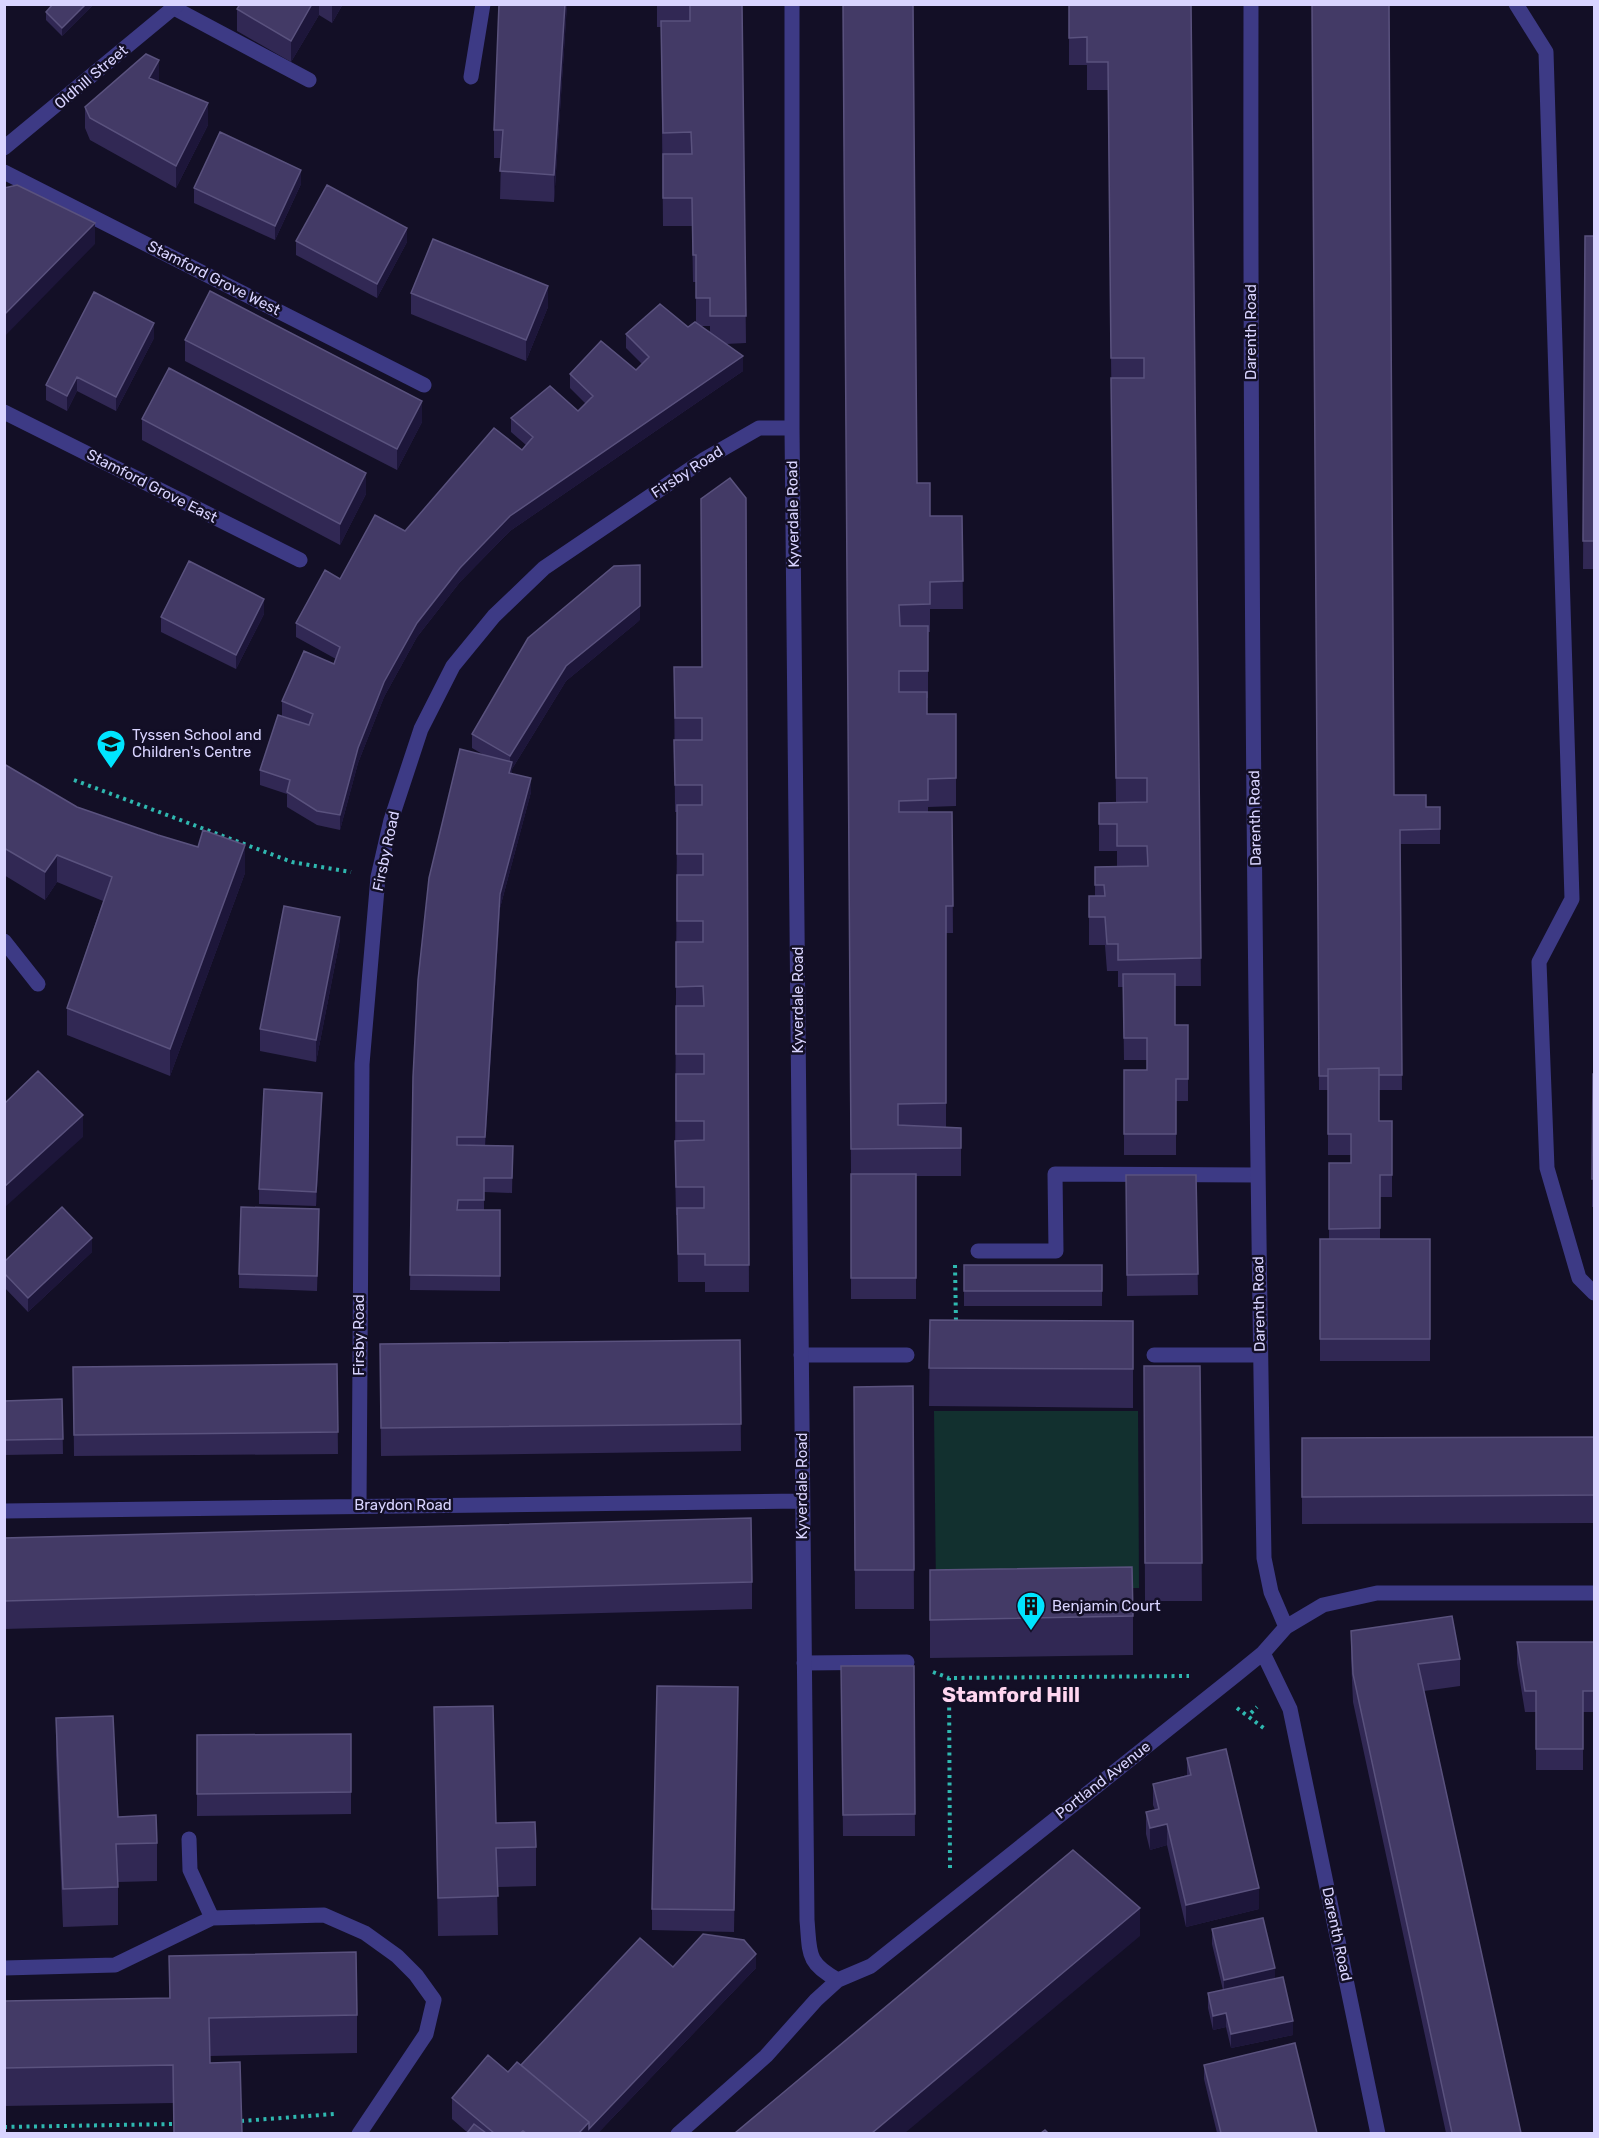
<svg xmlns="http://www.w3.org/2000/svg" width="1599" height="2138" font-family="Rubik,sans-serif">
<rect width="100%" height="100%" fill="#130f26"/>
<path fill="#12302f" d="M934 1411H1138L1139 1588 936 1589Z"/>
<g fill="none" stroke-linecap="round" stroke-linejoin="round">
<path stroke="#2fb8b0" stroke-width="4" stroke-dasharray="3 4.5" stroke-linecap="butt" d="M74 780 292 862 351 872
M955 1265 956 1323
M933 1672 949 1678
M1237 1708 1265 1729
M1251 1713 1257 1707
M950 1868 949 1678 1189 1676
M241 2121 334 2114 337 2117
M4 2127 173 2124"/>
<path stroke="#3d3a85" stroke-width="15" d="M1516 4 1546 52 1572 899 1539 962 1547 1168 1579 1278 1594 1293
M174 8 309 80
M471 77 483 4
M4 941 38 984
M978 1251H1056L1055 1174 1257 1175
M801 1355H907
M1154 1355H1260
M804 1663 907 1662
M189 1839 190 1870 212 1918
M4 1968 115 1965 212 1918 324 1915 365 1933 397 1956 416 1975 434 2000 426 2034 359 2134"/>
<path stroke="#3d3a85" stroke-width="15" d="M792 4V428L807 1920C810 1953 806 1963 838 1980
M1251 4C1250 522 1255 1040 1264 1558L1271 1592 1286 1627
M4 148 178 4
M4 172 424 385
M4 412 300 560
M359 1506 362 1064 378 877 391 820 421 729 453 666 494 616 544 568 705 459 759 428H792
M4 1511 802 1501
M1263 1653 1290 1709 1378 2134
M678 2134 766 2056 816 2000 838 1980 871 1966 1236 1675 1263 1653 1286 1627 1323 1605 1377 1593H1594"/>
</g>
<path fill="#312854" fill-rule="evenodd" d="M92 4V6L62 36 46 20V12Z
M240 4H343L332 23 319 15 291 62 237 31V9Z
M567 4 554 202 500 199 501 158H494V130Z
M657 4H742L746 343 725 344 743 371 510 531 460 582 417 637 384 697 358 763 340 830 317 825 287 807V794L260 785V770L294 720 282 716V701L334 664 336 659 296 637V623L340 579 405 531 522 450 526 445 511 432V418L578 411 586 404 570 388V374L636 370 642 364 626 348V334L688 327 696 323V282H693L692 226H663L661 27H657ZM701 326H710V333Z
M843 4 917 483 930 516H962L963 609H930V632H928V698H927V714H956V806L928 807V812H952L953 933H946V1127L961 1128V1176H916V1299H851V1174Z
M1069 4H1191L1201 986H1175V1025H1188V1101H1176V1155H1124V1070H1147V1060H1124L1123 987H1118V971H1107L1105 945H1089V896H1095V867L1117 866V851H1099V803L1116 802 1108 90H1087V65H1069Z
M1312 4 1394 795 1426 807H1440V844H1400L1402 1090H1379V1121H1392V1197H1380V1239H1430V1361H1320V1239H1329V1163H1351V1155H1328V1090H1319Z
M159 81V82L208 125 176 188 90 140 85 128V107Z
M301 184 275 240 194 203V188Z
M1585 236H1594V569H1583Z
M296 241 407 242 377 298 296 255Z
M411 293 548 307 526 361 411 314Z
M154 338 116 411 77 391 67 411 46 400V385Z
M185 340 422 422 397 470 185 361Z
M142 419 366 494 340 545 142 440Z
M746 498 749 1292H705V1282H678L677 1215H676L675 1169 677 812H675L674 667H702Z
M264 614 236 669 161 632V617Z
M640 620 566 681 512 769V773L531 792 500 908 485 1145 513 1146 512 1193 484 1192V1210H500V1291L410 1290 413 1077 484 755 472 748V734Z
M4 764 77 807 245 873 170 1076 67 1035V1008L103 901 57 882 45 900 4 875Z
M340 939 316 1062 260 1051V1029Z
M1593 1074H1594V1207H1592Z
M322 1107 316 1206 259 1204V1189Z
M1126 1175H1196L1198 1295 1127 1296Z
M319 1224 317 1291 239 1288V1274Z
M92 1252 28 1312 4 1287V1262Z
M964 1265H1102V1306H964Z
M930 1320 1133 1321V1408L929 1406Z
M740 1340 741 1451 381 1456 380 1344Z
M337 1364 338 1454 74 1456 73 1367Z
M1144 1366H1200L1202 1601H1145Z
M913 1386 914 1609H855L854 1387Z
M62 1399 63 1454 4 1455V1401Z
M1594 1437V1523L1302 1524V1438Z
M4 1538 752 1582V1609L4 1629Z
M930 1570 1133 1616V1655L930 1658Z
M1351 1631 1460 1659V1686L1424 1691 1521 2133H1446L1353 1702 1351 1659Z
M1517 1642H1594V1712H1583V1770H1536V1712H1525L1517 1663Z
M841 1666H914L915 1836H843Z
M738 1687 734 1932 652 1930V1909Z
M434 1707 496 1823 536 1847V1886L497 1887 498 1935 438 1936Z
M56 1718 118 1817 157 1843V1881L118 1882V1925L63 1927 56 1756Z
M351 1734V1814L197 1816V1735Z
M1187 1758 1259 1909 1186 1927 1167 1845 1150 1850 1146 1834V1812L1155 1810 1153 1805V1784L1187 1775Z
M1212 1929 1275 1979 1293 2035 1231 2048 1226 2027 1213 2030 1208 2008V1993L1223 1990 1212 1944Z
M169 1956 357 2015V2053L210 2056V2063L242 2133H174L173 2103 4 2106V2001L169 1998Z
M673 1967 756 1968 598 2133H467H468L452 2119V2098L508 2072 521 2065Z
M1204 2065 1317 2133H1217L1204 2079Z"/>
<path fill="#1d163a" d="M86 4H92V6L62 36V28Z
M312 4H319V15L291 62V41Z
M332 4H343L332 23Z
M565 4H567L554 202V175Z
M159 60V81L149 99V78Z
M208 103V125L176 188V166Z
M301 170V184L275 240V226Z
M95 223V244L4 337V315Z
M407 228V242L377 298V284Z
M548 286V307L526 361V340Z
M154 323V338L116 411V397Z
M743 356V371L510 531 460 582 417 637 384 697 358 763 340 830V815L358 748 384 682 417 623 460 568 510 516Z
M77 377V391L67 411V396Z
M422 401V422L397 470V449Z
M366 473V494L340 545V524Z
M264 599V614L236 669V655Z
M640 606V620L566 681 512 769V776L509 773 510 767V756L566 666Z
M531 778V792L500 908 485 1151V1137L500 894Z
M245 845V873L170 1076V1049Z
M57 855V882L45 900V872Z
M340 917V939L316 1062V1040Z
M322 1093V1107L316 1206V1192Z
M83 1115V1137L4 1208V1187Z
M92 1238V1252L28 1312V1298Z
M6 1320V1335L4 1337V1322Z
M1167 1824V1845L1150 1850V1828Z
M1259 1888V1909L1186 1927V1905Z
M1140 1908V1936L905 2133H872Z
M756 1954V1968L598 2133H579L589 2122Z
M1275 1968V1983L1224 1994V1980Z
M1226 2013V2027L1213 2030V2016Z
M1293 2021V2035L1231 2048V2034Z"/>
<path fill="#433a66" stroke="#5a527e" stroke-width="1.5" d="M53 4H86L62 28 46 12Z
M240 4H312L291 41 237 9Z
M499 4H565L554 175 500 171 503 130H494Z
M690 4H742L746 316H710V298H696V255H693L692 198H663V154H692L691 132 663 133 661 21H690Z
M843 4H913L917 483H930V516H962L963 581 930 582V604L899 605 900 626H928V671H899V692H927V714H956V778L928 779V800L899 801V812H952L953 906H946V1103L898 1104V1125L961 1128V1148L851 1149Z
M1069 4H1191L1201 958 1118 960V944H1107L1105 917H1089V896H1105L1104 885H1095V867L1148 866 1147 846H1117V824H1099V803L1147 802V778H1116L1111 378H1144V358H1111L1108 62H1087V37L1069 38Z
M1312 4H1389L1394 795H1426V807H1440V829L1400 830 1402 1075H1379V1068L1328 1069V1076H1319Z
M146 54 159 60 149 78 208 103 176 166 90 118 85 107Z
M220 132 301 170 275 226 194 188Z
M17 185 95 223 4 315V188Z
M327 185 407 228 377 284 296 241Z
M1585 236H1594V541H1583Z
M433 239 548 286 526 340 411 293Z
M210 291 422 401 397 449 185 340Z
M94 292 154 323 116 397 77 377 67 396 46 385Z
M660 304 688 327 695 322 743 356 510 516 460 568 417 623 384 682 358 748 340 815 317 811 287 792 290 780 260 770 278 715 309 725 313 714 282 701 304 651 334 664 340 647 296 623 325 570 340 579 375 515 405 531 494 428 522 450 533 437 511 418 550 386 578 411 593 396 570 374 601 341 636 370 649 357 626 334Z
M169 368 366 473 340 524 142 419Z
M730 478 746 498 749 1265H705V1254H678L677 1208H704V1187H676L675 1141 704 1140V1121H676V1074H704V1054H676V1006H704L703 986 676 987V942H703V921H677V875H703V854H677V805H702V785H675L674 740H702V718H675L674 667H702L701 499Z
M189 561 264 599 236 655 161 617Z
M640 565V606L566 666 510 756 472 734 528 638 614 566Z
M460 749 512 762 509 773 531 778 500 894 485 1137H457V1145L513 1146 512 1178H484V1200H458L457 1210H500V1276L410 1275 413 1077 418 980 429 878Z
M4 764 77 807 158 835 198 847 203 830 245 845 170 1049 67 1008 112 877 57 855 45 872 4 848Z
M284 906 340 917 316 1040 260 1029Z
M1123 974H1175V1025H1188V1079H1176V1134H1124V1070H1147V1038H1124Z
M1379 1068V1121H1392V1175H1380V1228L1329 1229V1163H1351V1134H1328V1069Z
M38 1071 83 1115 4 1187V1104Z
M1593 1074H1594V1179H1592Z
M264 1089 322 1093 316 1192 259 1189Z
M851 1174H916V1278H851Z
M1126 1175H1196L1198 1274 1127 1275Z
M62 1207 92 1238 28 1298 4 1273V1262Z
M241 1207 319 1209 317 1276 239 1274Z
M1320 1239H1430V1339H1320Z
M964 1265H1102V1291H964Z
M930 1320 1133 1321V1369L929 1368Z
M740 1340 741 1424 381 1428 380 1344Z
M337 1364 338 1432 74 1435 73 1367Z
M1144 1366H1200L1202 1563H1145Z
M913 1386 914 1570H855L854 1387Z
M62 1399 63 1439 4 1440V1401Z
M1594 1437V1495L1302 1497V1438Z
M751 1518 752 1582 4 1601V1538Z
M1132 1567 1133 1616 930 1620V1570Z
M1452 1616 1460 1659 1418 1664 1521 2133H1452L1353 1674 1351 1631Z
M1517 1642H1594V1691H1583V1749H1536V1691H1525Z
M841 1666H914L915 1814 843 1815Z
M657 1686 738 1687 734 1910 652 1909Z
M493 1706 496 1823 535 1822 536 1847 496 1848 498 1896 438 1898 434 1707Z
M113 1716 118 1817 156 1815 157 1843 116 1844 118 1887 63 1889 56 1718Z
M351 1734V1792L197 1794V1735Z
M1226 1749 1259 1888 1186 1905 1167 1824 1150 1828 1146 1812 1159 1809 1153 1784 1191 1775 1187 1758Z
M1073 1850 1140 1908 872 2133H735Z
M1263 1918 1275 1968 1224 1980 1212 1929Z
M703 1934 744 1940 756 1954 589 2129V2122L521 2065 640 1938 673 1967Z
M356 1952 357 2015 209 2018 210 2063 240 2062 242 2133H174L173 2065 4 2068V2001L170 1998 169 1956Z
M1283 1977 1293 2021 1231 2034 1226 2013 1213 2016 1208 1993Z
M1295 2043 1317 2133H1221L1204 2065Z
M488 2055 508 2072 517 2062 589 2122 579 2133H526L523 2131 520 2133H494L452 2098Z
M474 2124 486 2133H467Z
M1045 2130 1048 2133H1041Z"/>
<defs>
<g id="school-pin" transform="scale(1.5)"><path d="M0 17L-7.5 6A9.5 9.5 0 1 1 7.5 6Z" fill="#00e5ff" stroke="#130f26"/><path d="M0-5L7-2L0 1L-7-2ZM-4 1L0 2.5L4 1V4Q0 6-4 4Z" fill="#111"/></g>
<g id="building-pin" transform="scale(1.5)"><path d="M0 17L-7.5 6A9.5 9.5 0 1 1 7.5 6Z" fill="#00e5ff" stroke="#130f26"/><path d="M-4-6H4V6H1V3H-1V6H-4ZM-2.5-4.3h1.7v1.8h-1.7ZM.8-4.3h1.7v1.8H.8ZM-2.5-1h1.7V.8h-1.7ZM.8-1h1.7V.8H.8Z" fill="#111"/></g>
</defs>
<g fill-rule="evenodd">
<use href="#school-pin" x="111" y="744"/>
<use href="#building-pin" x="1031" y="1606"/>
</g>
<g text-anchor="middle" stroke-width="5" stroke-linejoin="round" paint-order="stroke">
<g font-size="15" fill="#d9d4ff" stroke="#130f26">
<text transform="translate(91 77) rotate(-40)" y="5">Oldhill Street</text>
<text transform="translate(214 278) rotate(27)" y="5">Stamford Grove West</text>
<text transform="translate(1251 332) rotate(-90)" y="5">Darenth Road</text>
<text transform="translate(687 472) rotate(-33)" y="5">Firsby Road</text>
<text transform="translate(152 486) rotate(27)" y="5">Stamford Grove East</text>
<text transform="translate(793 514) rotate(-91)" y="5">Kyverdale Road</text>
<text transform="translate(1255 818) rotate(-91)" y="5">Darenth Road</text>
<text transform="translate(386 851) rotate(-78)" y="5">Firsby Road</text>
<text transform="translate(798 1000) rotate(-90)" y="5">Kyverdale Road</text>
<text transform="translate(1259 1304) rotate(-91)" y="5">Darenth Road</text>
<text transform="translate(359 1335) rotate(-90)" y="5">Firsby Road</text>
<text transform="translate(802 1486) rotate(-90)" y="5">Kyverdale Road</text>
<text x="403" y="1510">Braydon Road</text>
<text transform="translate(1103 1780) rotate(-38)" y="5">Portland Avenue</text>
<text transform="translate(1337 1934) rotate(78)" y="5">Darenth Road</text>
</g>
<g font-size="15" fill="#d9d4ff" stroke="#130f26" text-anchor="start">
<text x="132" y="740">Tyssen School and<tspan x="132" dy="17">Children's Centre</tspan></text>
<text x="1052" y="1611">Benjamin Court</text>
</g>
<g font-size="21" font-weight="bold" fill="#ffd6f0" stroke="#130f26">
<text x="1011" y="1702">Stamford Hill</text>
</g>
</g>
<rect width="1599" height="2138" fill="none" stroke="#d9d4ff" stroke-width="12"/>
</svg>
